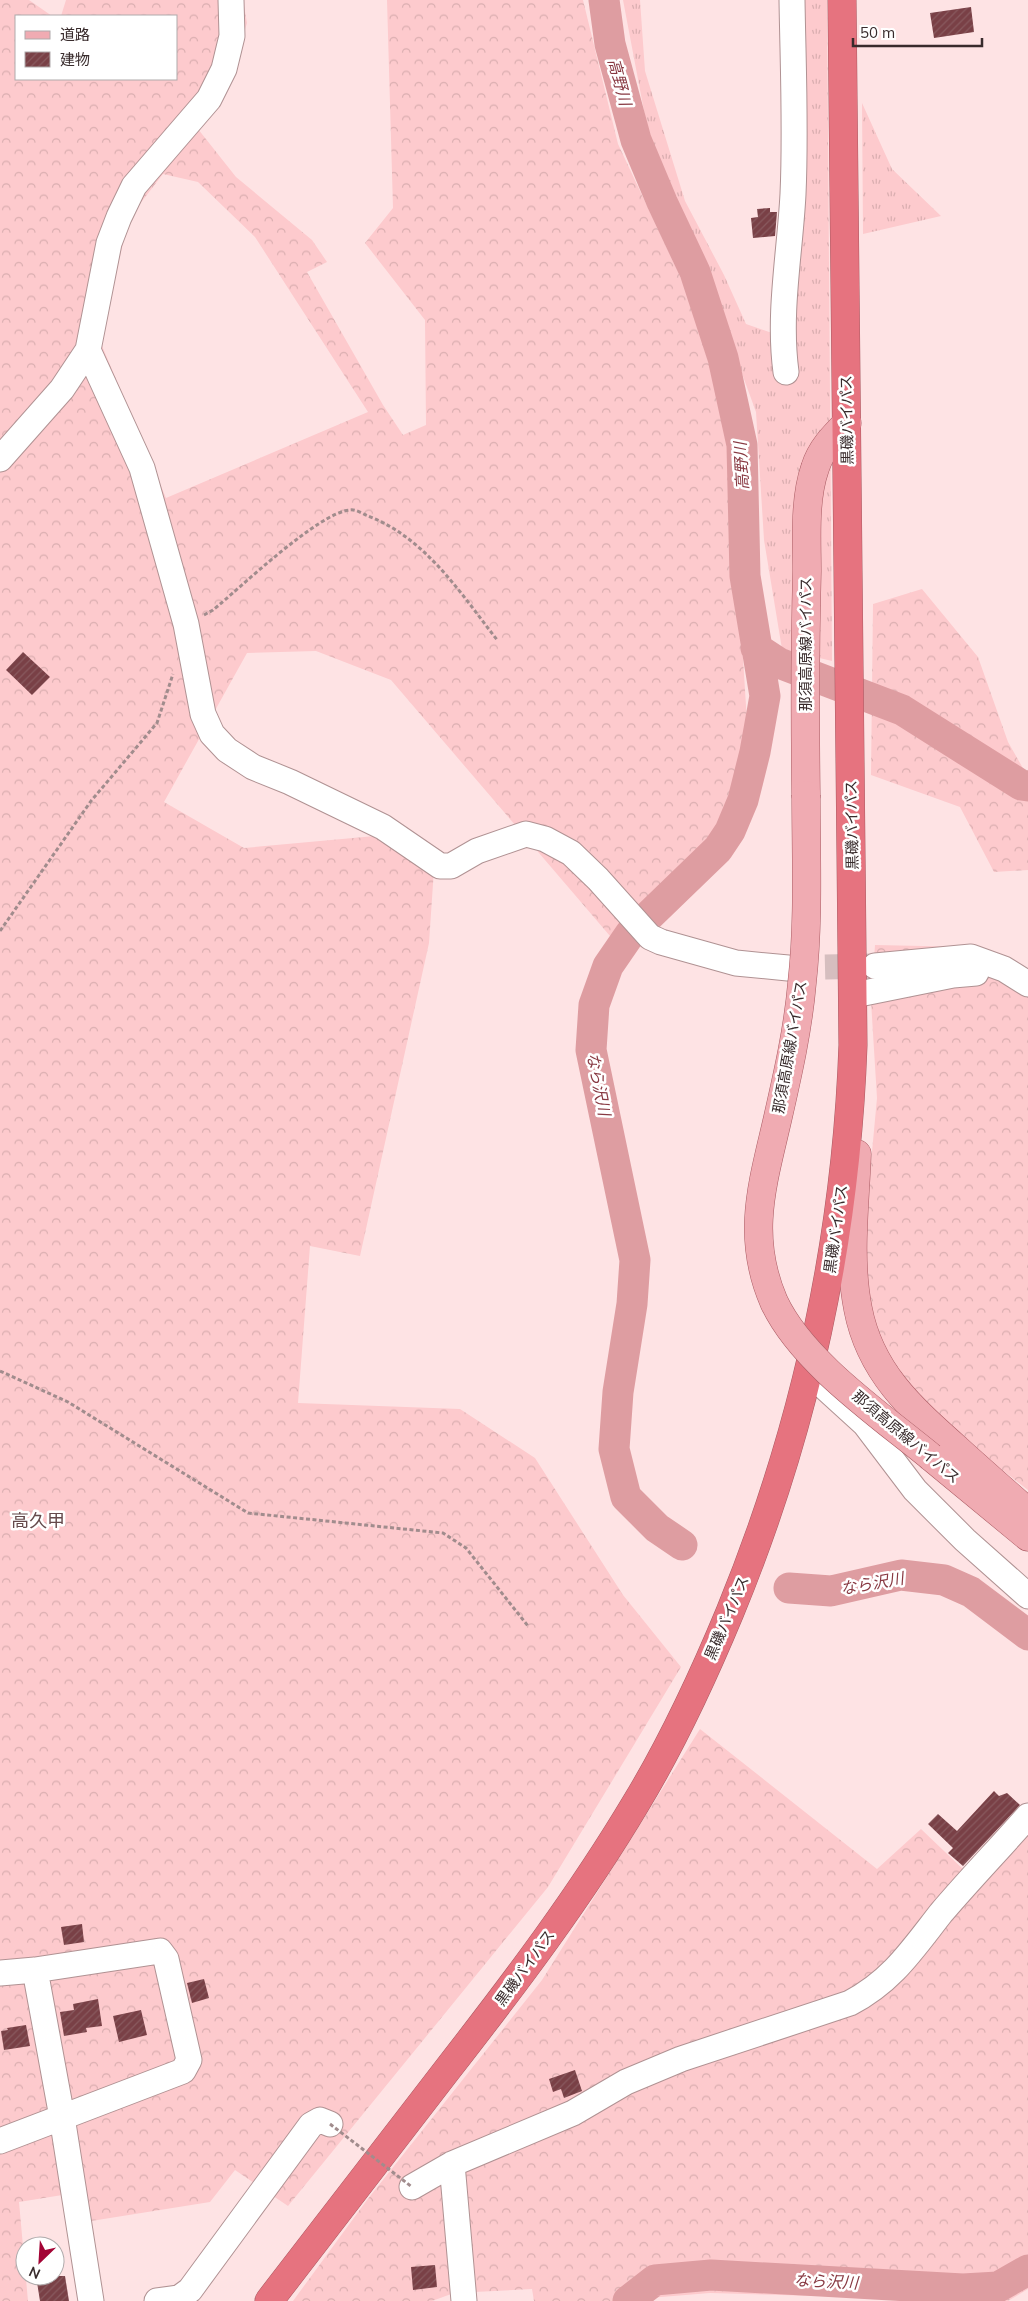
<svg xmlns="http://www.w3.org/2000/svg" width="1028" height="2301" font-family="Mulish,'Noto Sans JP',sans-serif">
<defs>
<pattern id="grass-tufts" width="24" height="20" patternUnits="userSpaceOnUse" patternTransform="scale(1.25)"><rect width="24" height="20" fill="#fdcacd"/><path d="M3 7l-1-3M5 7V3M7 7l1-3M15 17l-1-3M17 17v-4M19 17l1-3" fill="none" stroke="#daaeb0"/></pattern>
<pattern id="forest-crowns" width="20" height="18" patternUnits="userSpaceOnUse" patternTransform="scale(1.25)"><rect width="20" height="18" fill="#fdcacd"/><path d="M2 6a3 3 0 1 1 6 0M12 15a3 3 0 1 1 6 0" fill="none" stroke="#daaeb0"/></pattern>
<pattern id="building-hatch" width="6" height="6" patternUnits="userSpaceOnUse" patternTransform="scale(1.25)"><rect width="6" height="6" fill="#794046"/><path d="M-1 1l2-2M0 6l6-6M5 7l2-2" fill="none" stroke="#88595e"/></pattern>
</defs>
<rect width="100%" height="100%" fill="#fee3e4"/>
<path fill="url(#grass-tufts)" d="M623 0H640L645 71 685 201 724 275 746 324 792 340 797 297 785 170V0H827L832 661 782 649 764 540 756 412 713 294 674 215 648 132Z
M862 103 892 169 941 216 863 234Z"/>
<path fill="url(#forest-crowns)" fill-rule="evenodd" d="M0 0H29L52 16H16V79H176V16H61L66 0H243L247 23 225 94 198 129 236 177 312 240 327 262 307 272 383 405 403 435 426 425 425 320 365 243 393 208 387 0H583L618 144 687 291 730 434 734 565 743 658 748 738 720 823 683 869 610 936 391 680 316 651 247 653 164 802 244 848 386 835 434 869 429 943 360 1256 310 1246 298 1403 460 1409 535 1458 623 1595 681 1667 548 1887 288 2206 235 2170 210 2202 85 2222 81 2192 19 2202 28 2301H0ZM163 174 198 182 255 237 368 412 166 498 100 341 129 218Z
M922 589 978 657 1008 742 1028 777V870L994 872 960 807 871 775 873 604Z
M875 945 972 947 1028 973V1490L946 1426 907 1387 873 1330 863 1249 877 1098 871 1001Z
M700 1729 877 1869 921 1829 966 1872 1028 1804V2289L1008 2301 710 2293 649 2298 647 2301H534L532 2289 454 2293 432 2301H293L367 2200 542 1980Z"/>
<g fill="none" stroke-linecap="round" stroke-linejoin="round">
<path stroke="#de9da1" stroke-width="31" d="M604 0 610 44 636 140 662 202 695 272 723 358 742 445 745 576 765 696 755 752 743 800 730 831 718 849 630 934 608 966 594 1005 591 1050 635 1260 632 1304 618 1392 614 1449 626 1497 657 1528 682 1545
M756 648 779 663 902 710 1021 785 1028 786
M789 1588 831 1591 901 1575 944 1580 971 1592 1028 1635
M628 2301 655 2280 711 2275 963 2289 998 2287 1028 2270"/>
</g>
<path fill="url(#building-hatch)" d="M971 7 974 32 934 38 930 13Z
M770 208V212H777L775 236 753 238 751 218 758 217 757 209Z
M23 652 50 677 32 695 6 670Z
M994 1791 999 1796 1007 1793 1020 1805 963 1866 948 1853 953 1848 928 1824 938 1814 957 1831Z
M82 1924 84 1942 64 1945 61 1927Z
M204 1979 209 1998 192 2003 187 1983Z
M98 1999 102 2026 86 2028 87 2032 64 2036 60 2012 74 2010 73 2004Z
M141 2010 147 2035 119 2042 113 2016Z
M26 2025 30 2046 4 2050 1 2031 8 2030 7 2028Z
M575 2070 582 2091 564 2098 561 2089 553 2092 549 2079Z
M435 2265 437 2287 413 2290 411 2267Z
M36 2276H65L69 2301H40Z"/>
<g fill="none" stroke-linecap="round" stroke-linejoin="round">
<path stroke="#d6bebf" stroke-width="25" stroke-dasharray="25 12" stroke-linecap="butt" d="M788 968 872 966"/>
<g stroke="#b09293" stroke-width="27">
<path id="minor" d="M88 350 142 468 186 624 203 714 212 734 227 750 253 767 290 782 383 827 440 866H451L477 851 526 834 545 839 571 853 598 879 650 937 661 942 736 963 788 968
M786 372C778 313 790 253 793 194 796 130 793 64 792 0
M0 459 62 389 88 350 109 243 119 217 134 186 209 99 224 69 232 36 231 0
M875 966 971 957 1004 969 1028 984
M854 995 953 975 976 973
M809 1373 865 1424 915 1490 965 1540 1028 1596
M35 1970 62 2117 91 2301
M0 1973 35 1970 160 1951 166 1959 189 2060 183 2071 0 2141
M452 2164 464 2301
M412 2187 452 2164 573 2113 626 2082 681 2059 850 2003C892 1981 912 1950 941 1913 969 1880 999 1849 1028 1816
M157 2301 179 2298 190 2290 311 2125 320 2120 330 2124"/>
</g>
<g stroke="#a95a62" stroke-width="29">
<path id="major" d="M806 795C805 720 805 645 807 571 807 538 804 500 815 468 821 449 833 437 847 423
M857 1154C855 1205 848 1259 858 1309 870 1372 911 1408 957 1449 980 1470 1004 1491 1028 1512
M931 1457 1028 1537"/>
</g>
<g stroke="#a95a62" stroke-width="29">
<path id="highway" d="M269 2301C328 2224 388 2147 447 2070 514 1984 580 1897 636 1803 673 1742 703 1677 730 1612 805 1430 846 1242 853 1045L842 0"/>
</g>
<path stroke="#a18c8d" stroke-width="3" stroke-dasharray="4 2.5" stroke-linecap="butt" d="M204 615 213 610C240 588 319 512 350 510 356 509 363 514 368 516 426 538 461 594 498 641
M0 931 91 801 157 723 173 674
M0 1371 68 1402 248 1513 443 1533 466 1548 528 1626"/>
<use href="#minor" stroke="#fff" stroke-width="25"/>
<use href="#major" stroke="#f0abb2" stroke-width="28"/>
<use href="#highway" stroke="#e6737f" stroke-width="28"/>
<g stroke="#a95a62" stroke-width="29" stroke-linecap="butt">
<path id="major-bridge" d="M806 795C806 857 809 921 802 983 798 1029 788 1073 778 1117 763 1183 745 1235 774 1302 802 1362 880 1415 931 1457"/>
</g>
<path stroke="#a18c8d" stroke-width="3" stroke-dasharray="4 2.5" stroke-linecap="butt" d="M330 2124 412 2187"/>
<use href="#major-bridge" stroke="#f0abb2" stroke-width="28"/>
</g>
<g text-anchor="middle" stroke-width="5" stroke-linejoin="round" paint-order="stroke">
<g font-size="15" fill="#382b2c" stroke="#fff">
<text transform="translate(847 420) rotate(-91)" y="5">黒磯バイパス</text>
<text transform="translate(806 644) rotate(-90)" y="5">那須高原線バイパス</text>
<text transform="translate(852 825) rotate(-91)" y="5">黒磯バイパス</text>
<text transform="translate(790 1047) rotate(-80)" y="5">那須高原線バイパス</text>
<text transform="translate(836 1229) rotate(-82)" y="5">黒磯バイパス</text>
<text transform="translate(906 1437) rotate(40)" y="5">那須高原線バイパス</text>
<text transform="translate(727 1618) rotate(-67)" y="5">黒磯バイパス</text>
<text transform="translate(525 1968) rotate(-54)" y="5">黒磯バイパス</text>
</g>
<g font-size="16" font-style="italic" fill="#883942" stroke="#fff">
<text transform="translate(620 82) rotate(75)" y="6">高野川</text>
<text transform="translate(741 466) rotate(-93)" y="6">高野川</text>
<text transform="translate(599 1084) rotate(79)" y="6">なら沢川</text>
<text transform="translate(872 1583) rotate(-10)" y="6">なら沢川</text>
<text transform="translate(826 2281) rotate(3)" y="6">なら沢川</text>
</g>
<g font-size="18" fill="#654a4c" stroke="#fff">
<text x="38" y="1527">高久甲</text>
</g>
</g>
<rect x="15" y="15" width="162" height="65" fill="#ffffff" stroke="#afaaab"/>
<rect x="25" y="31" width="25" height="8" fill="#f0abb2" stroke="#afaaab"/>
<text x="60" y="40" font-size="15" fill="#382b2c">道路</text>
<rect x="25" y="52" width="25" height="15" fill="url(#building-hatch)" stroke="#afaaab"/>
<text x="60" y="65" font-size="15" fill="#382b2c">建物</text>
<g transform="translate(40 2261) rotate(205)"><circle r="24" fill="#ffffff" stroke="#afaaab"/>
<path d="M0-4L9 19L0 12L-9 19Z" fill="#a30435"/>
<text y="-8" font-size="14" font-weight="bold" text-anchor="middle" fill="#382b2c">N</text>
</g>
<path d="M853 38v8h129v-8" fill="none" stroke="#382b2c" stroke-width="2.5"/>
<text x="860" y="38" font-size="15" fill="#382b2c" stroke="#ffffff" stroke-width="4" paint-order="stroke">50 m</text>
</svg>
